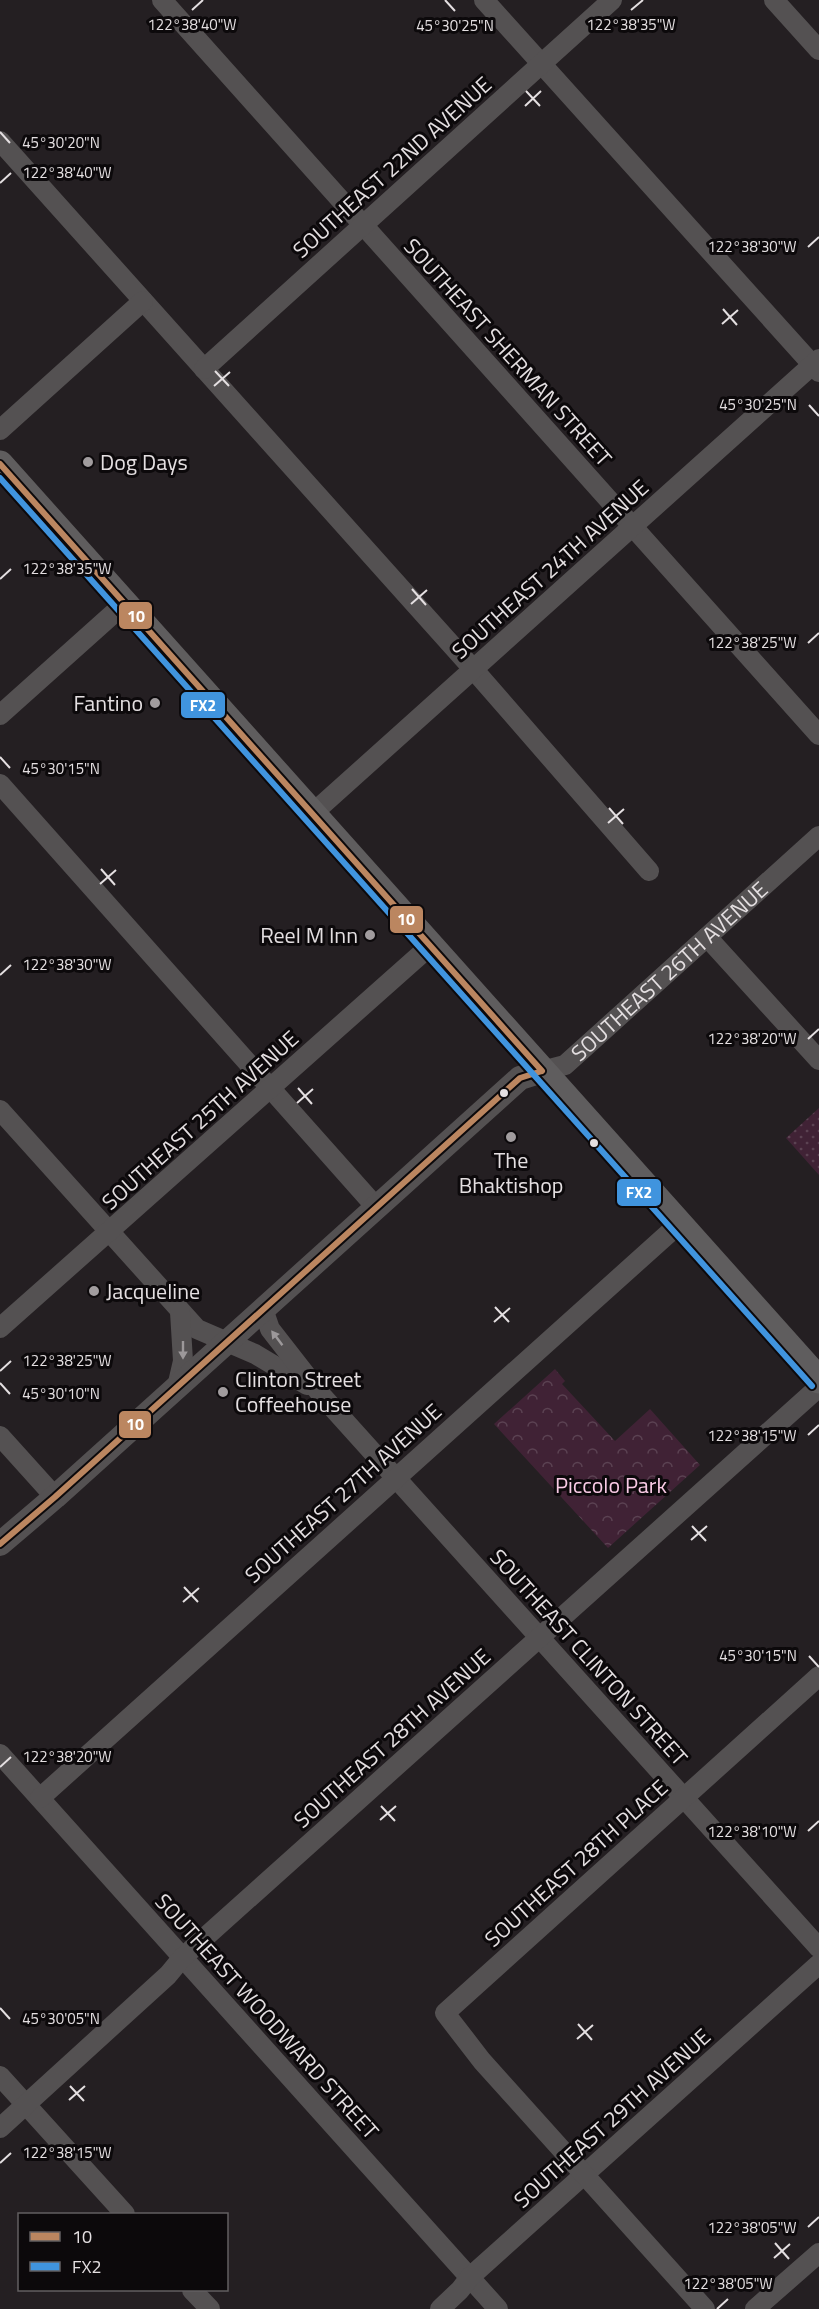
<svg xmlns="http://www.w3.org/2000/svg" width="819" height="2309" font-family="'Titillium Web',sans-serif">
<defs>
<pattern id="grass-dots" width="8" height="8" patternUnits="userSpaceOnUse" patternTransform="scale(1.5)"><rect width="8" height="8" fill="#402235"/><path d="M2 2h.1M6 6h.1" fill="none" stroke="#5b4252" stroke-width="1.8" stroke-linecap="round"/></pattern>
<pattern id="park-crowns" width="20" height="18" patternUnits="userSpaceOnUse" patternTransform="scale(1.5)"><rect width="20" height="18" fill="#402235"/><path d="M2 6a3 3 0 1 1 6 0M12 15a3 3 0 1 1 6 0" fill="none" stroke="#5b4252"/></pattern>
</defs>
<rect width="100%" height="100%" fill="#241f22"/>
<path fill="url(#grass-dots)" d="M819 1108V1175L786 1138Z"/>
<path fill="url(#park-crowns)" d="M555 1369 565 1381 562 1384 615 1441 650 1409 700 1465 608 1548 494 1424Z"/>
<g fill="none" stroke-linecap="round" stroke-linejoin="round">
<g stroke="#545152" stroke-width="20">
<path d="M162 0 819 735"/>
<path d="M484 0 819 372"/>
<path d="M774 0 819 50"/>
<path d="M0 141 474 670 649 871"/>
<path d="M204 369 612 0"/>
<path d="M0 430 143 301"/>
<path d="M0 715 124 604"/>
<path d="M0 784 376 1207"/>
<path d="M312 814 819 359"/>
<path d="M707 937 819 1060"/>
<path id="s1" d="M542 1071 565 1065 819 836"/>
<path d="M0 1110 197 1329 255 1354 307 1385"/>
<path d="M263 1309 270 1329 323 1397 819 1948"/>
<path d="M0 1328 430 946"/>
<path d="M177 1387 183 1361 180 1312"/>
<path d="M0 1436 55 1497"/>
<path d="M0 1754 498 2309"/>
<path d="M40 1798 679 1224"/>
<path d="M0 2076 125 2214"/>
<path d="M0 2128 168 1975 182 1958 819 1387"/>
<path d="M192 2290 210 2309"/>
<path d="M440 2309 460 2290 470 2277 819 1964"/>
<path d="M705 2309 482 2061 445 2013 819 1676"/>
<path d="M755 2309 819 2253"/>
</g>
<path stroke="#545152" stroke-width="24" d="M0 1544 55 1497 520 1078 542 1071"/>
<path stroke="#5f5d5e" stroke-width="27" d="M0 464 819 1380"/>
<g stroke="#0c090b" stroke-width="10">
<path id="bus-1" d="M0 464 542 1071
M0 1544 55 1497 520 1078 542 1071"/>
</g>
<g stroke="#0c090b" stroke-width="10">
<path id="bus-2" d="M0 478 812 1386"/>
</g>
<use href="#bus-1" stroke="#bb8660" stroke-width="6"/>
<use href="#bus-2" stroke="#4094de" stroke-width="6"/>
</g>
<defs><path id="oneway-solid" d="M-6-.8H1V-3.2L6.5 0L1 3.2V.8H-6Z" transform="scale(1.5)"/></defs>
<g fill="#9c989a">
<use href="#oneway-solid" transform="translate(277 1338) rotate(-127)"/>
<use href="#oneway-solid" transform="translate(183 1350) rotate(90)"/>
</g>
<path fill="none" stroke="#e4dfe1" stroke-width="2" d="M445 0 455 11M192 10 203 0M631 10 643 0M526 91 540 106M525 106 541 91M0 132 10 143M0 183 11 173M808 247 819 237M723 309 737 325M722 324 738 310M215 371 229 386M214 386 230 372M809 405 819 416M0 579 11 569M412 589 426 605M411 604 427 590M808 643 819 633M0 757 10 768M609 808 623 824M608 823 624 809M101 869 115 885M100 884 116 870M0 975 11 965M808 1039 819 1029M298 1088 312 1104M297 1103 313 1089M495 1307 509 1322M494 1322 510 1308M0 1371 11 1361M0 1383 10 1394M808 1435 819 1425M692 1526 706 1541M691 1540 707 1526M184 1587 198 1602M183 1602 199 1588M809 1656 819 1667M0 1767 11 1757M381 1806 395 1821M380 1820 396 1806M808 1831 819 1821M0 2008 10 2019M578 2024 592 2040M577 2039 593 2025M70 2086 84 2101M69 2100 85 2086M0 2163 11 2153M808 2227 819 2217M775 2243 789 2259M774 2258 790 2244M717 2309 728 2299"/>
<g fill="#a19c9e" stroke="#0c090b" stroke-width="2">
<circle cx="88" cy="462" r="6"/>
<circle cx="155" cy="703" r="6"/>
<circle cx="370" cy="935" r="6"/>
<circle cx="511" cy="1137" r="6"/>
<circle cx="94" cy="1291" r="6"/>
<circle cx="223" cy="1392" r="6"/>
</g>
<g fill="#e4dfe1" stroke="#0c090b" stroke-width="2">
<circle cx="504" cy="1093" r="5"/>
<circle cx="594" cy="1143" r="5"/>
</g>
<g text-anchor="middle" stroke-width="6" stroke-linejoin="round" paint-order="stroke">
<g font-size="22" fill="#e4dfe1" stroke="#0c090b">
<text transform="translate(392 167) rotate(-42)" y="8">SOUTHEAST 22ND AVENUE</text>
<text transform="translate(508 352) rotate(48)" y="8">SOUTHEAST SHERMAN STREET</text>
<text transform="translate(550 569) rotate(-42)" y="8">SOUTHEAST 24TH AVENUE</text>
<text dy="8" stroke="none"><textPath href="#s1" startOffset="164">SOUTHEAST 26TH AVENUE</textPath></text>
<text transform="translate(200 1120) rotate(-42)" y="8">SOUTHEAST 25TH AVENUE</text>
<text transform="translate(343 1493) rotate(-42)" y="8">SOUTHEAST 27TH AVENUE</text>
<text transform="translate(589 1657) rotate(48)" y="8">SOUTHEAST CLINTON STREET</text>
<text transform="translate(392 1738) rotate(-42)" y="8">SOUTHEAST 28TH AVENUE</text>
<text transform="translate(576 1863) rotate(-42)" y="8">SOUTHEAST 28TH PLACE</text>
<text transform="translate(267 2016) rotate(48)" y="8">SOUTHEAST WOODWARD STREET</text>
<text transform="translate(612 2118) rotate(-42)" y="8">SOUTHEAST 29TH AVENUE</text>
</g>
<g font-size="22" fill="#e4dfe1" stroke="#0c090b" text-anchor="start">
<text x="100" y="470">Dog Days</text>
<text x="143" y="711" text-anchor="end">Fantino</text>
<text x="358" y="943" text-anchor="end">Reel M Inn</text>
<text x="511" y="1168" text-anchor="middle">The<tspan x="511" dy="25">Bhaktishop</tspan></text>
<text x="106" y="1299">Jacqueline</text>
<text x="235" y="1387">Clinton Street<tspan x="235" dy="25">Coffeehouse</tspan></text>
</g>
<g font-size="22" fill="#f9cae5" stroke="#0c090b">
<text x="611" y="1493">Piccolo Park</text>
</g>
</g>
<g font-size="15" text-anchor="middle" fill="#e4dfe1" stroke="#0c090b" stroke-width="6" stroke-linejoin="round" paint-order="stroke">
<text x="192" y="30">122°38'40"W</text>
<text x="631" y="30">122°38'35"W</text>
<text x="455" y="31">45°30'25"N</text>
<text x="61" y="148">45°30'20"N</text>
<text x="67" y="178">122°38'40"W</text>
<text x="752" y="252">122°38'30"W</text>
<text x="758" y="410">45°30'25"N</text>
<text x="67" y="574">122°38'35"W</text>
<text x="752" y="648">122°38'25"W</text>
<text x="61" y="774">45°30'15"N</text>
<text x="67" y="970">122°38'30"W</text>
<text x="752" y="1044">122°38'20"W</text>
<text x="67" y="1366">122°38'25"W</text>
<text x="61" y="1399">45°30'10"N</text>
<text x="752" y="1441">122°38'15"W</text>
<text x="758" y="1661">45°30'15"N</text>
<text x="67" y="1762">122°38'20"W</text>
<text x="752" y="1837">122°38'10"W</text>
<text x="61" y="2024">45°30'05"N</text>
<text x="67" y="2158">122°38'15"W</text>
<text x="752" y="2233">122°38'05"W</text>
<text x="728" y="2289">122°38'05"W</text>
</g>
<g stroke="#0c090b" stroke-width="2">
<rect x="118" y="601" width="35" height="29" rx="6" fill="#bb8660"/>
<rect x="180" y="691" width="46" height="28" rx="6" fill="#4094de"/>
<rect x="389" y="905" width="35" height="29" rx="6" fill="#bb8660"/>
<rect x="616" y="1178" width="46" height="29" rx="6" fill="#4094de"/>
<rect x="118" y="1410" width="34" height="29" rx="6" fill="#bb8660"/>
</g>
<g font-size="16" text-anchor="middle" font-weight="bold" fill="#fff">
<text x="136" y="622">10</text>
<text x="203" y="711">FX2</text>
<text x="406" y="925">10</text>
<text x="639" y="1198">FX2</text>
<text x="135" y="1430">10</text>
</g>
<rect x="18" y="2213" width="210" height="78" fill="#0c090b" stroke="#625f61" stroke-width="1.5"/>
<rect x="30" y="2232" width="30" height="9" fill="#bb8660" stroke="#625f61" stroke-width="1.5"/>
<text x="72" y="2243" font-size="18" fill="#e4dfe1">10</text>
<rect x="30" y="2262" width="30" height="9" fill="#4094de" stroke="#625f61" stroke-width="1.5"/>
<text x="72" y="2273" font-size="18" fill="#e4dfe1">FX2</text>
</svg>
